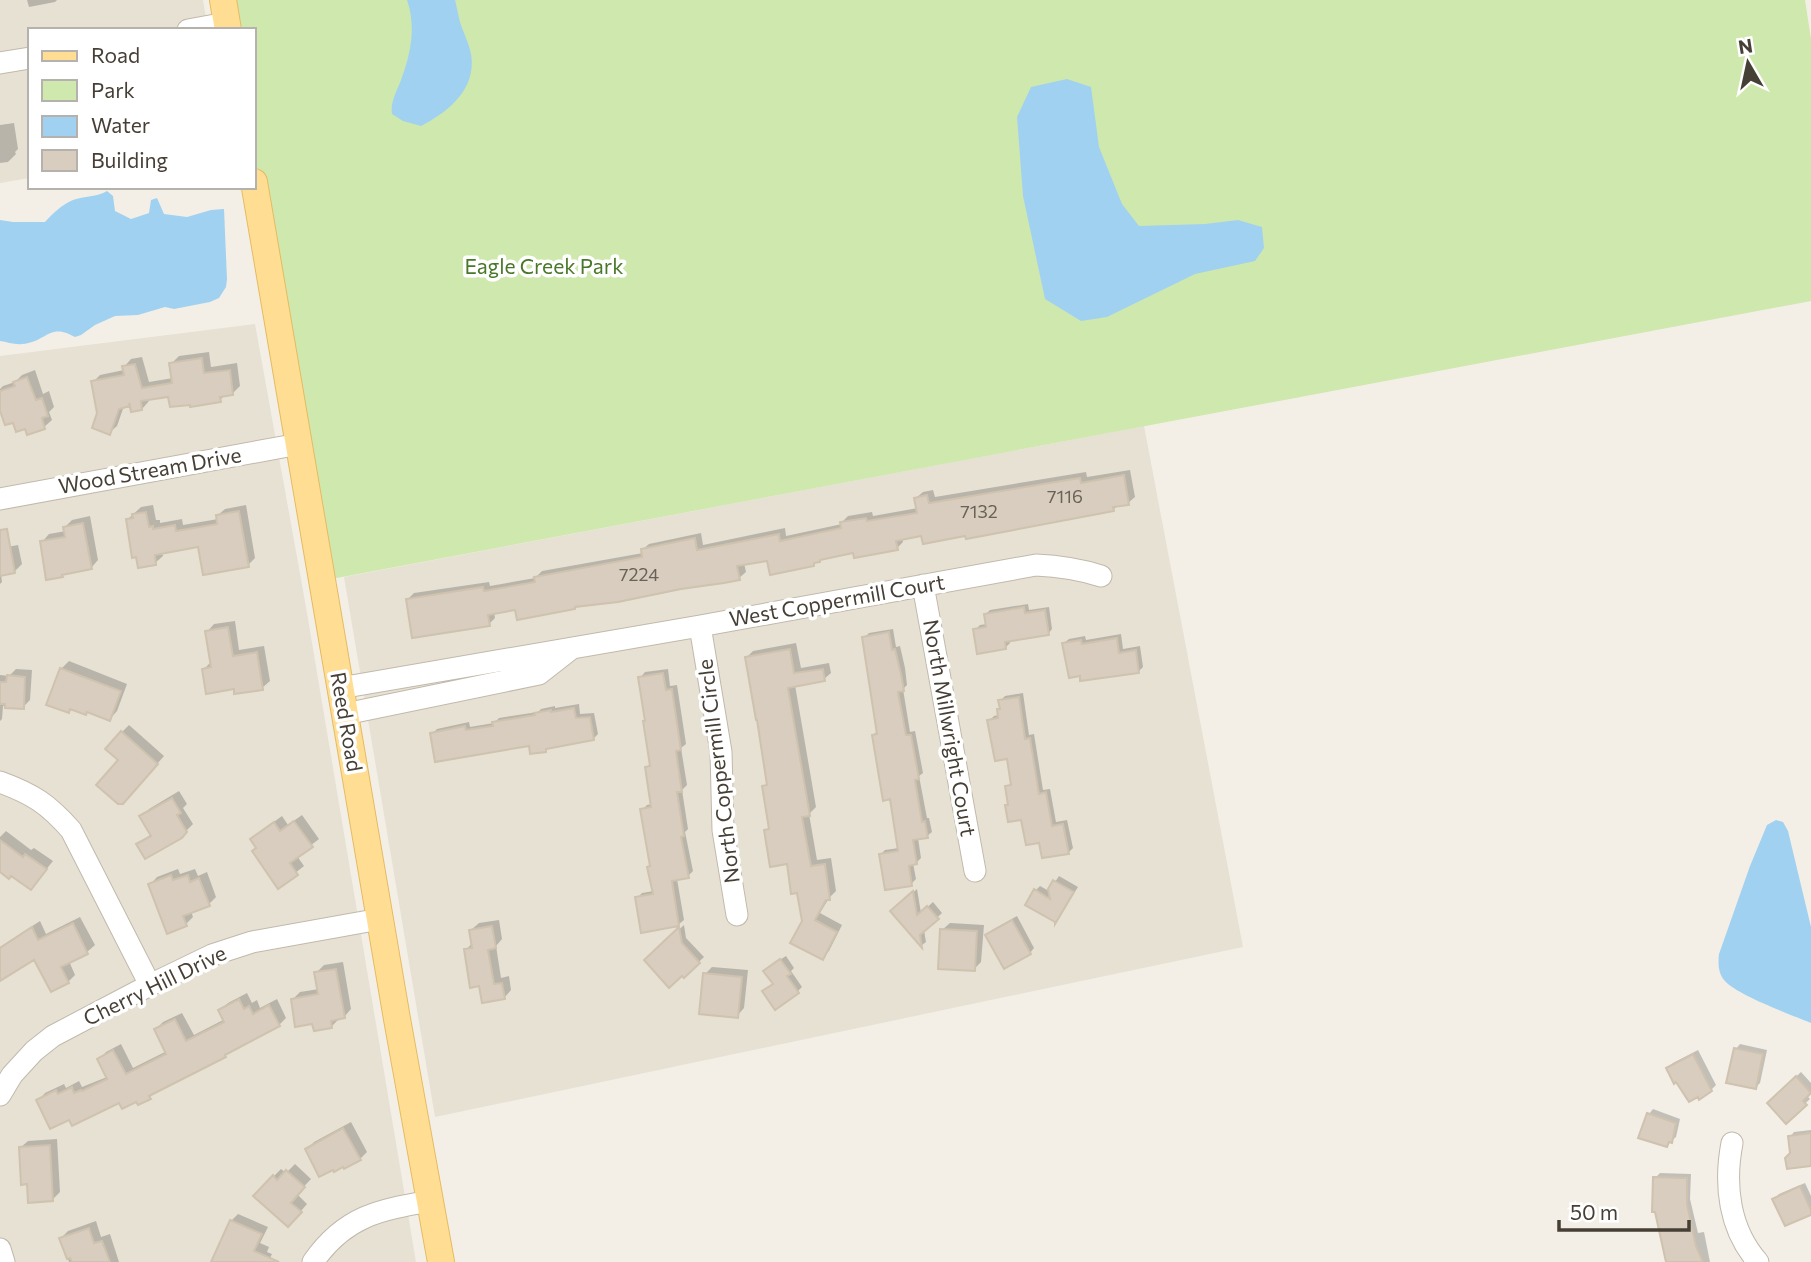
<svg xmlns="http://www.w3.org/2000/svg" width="1811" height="1262" font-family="Commissioner,sans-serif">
<rect width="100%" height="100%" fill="#f3efe6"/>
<path fill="#e7e1d4" d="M0 0H203L208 30H30V178L0 183Z
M255 324 306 607 416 1262H0V356Z
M1144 426 1243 947 435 1117 344 577Z"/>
<path fill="#cfe8ae" d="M226 0H1805L1811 39V301L326 580 254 161V30H231Z"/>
<path fill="#a1d1f1" d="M407 0H455C457 7 458 15 460 22 463 32 469 43 471 54 477 89 448 112 421 126L403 121 392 114C390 100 398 90 402 77 411 53 416 25 407 0Z
M1067 79 1091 87 1099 147 1122 204 1139 226 1205 224 1238 220 1262 227 1264 248 1255 261 1195 274 1107 317 1081 321 1045 299 1023 196 1017 117 1031 87Z
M107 191 113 196 115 211 131 219 149 213 151 200 157 198 164 214 187 217 211 210 224 209 227 279 226 287 219 298 210 302 174 309 165 307 138 315 115 316 95 325 81 335 75 337C49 322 47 342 22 344 15 345 7 342 0 341V220L13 222H45C52 214 63 204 73 200 84 196 97 197 107 191Z
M1776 820 1783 822 1788 831 1811 927V1023C1792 1015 1737 995 1725 981 1718 974 1718 963 1719 954L1750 866 1767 825Z"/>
<path fill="#0003" d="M27 0H57L55 2 29 7Z
M14 123 18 149 15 152 16 154 8 162 0 163V125Z
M209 352 211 367 237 363 240 386 232 394 225 395 220 400 170 395 149 398V401L142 409 131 403 124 406 117 426 109 433 99 413 93 382 100 375 124 370V367L131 359 142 357 149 382 173 378 171 364 179 356Z
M35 370 43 394 49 391 54 407 49 412 52 420 44 427 26 426 14 421 0 405V389L3 386 15 382 22 375Z
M1130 470 1135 497 1128 503 1118 505 1113 510 967 534H923L902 538 903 542 897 548 855 551 822 558 813 564 769 559 744 563 746 572 739 578 517 608 494 612 495 618 489 624 408 599 414 593 489 582 490 586 535 578 542 571 643 553 642 550 649 544 701 533 703 545 785 528 786 536 842 524V522L848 516 872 512 873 516 918 508 916 498 923 492 933 490 935 497 1086 472 1087 477Z
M153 505 156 520H160V523L182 519 183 525 218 519 217 516 225 509 246 505 255 558 248 565 200 545 162 552 163 556 155 563 128 519 141 507Z
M90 516 98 560 91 568 65 572 62 576 42 542 49 534 66 531 65 527 72 520Z
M0 541 2 548 18 545 22 564 14 572 1 574 2 582 0 584Z
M1028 604 1029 610 1049 607 1052 629 1048 634 1010 640V643L1005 648 975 630 980 625 987 624 986 614 990 610Z
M235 621 239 650 264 646 270 681 262 688 235 687 204 669 212 661 207 632 214 624Z
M893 629 896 647 900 646 905 668 907 685 903 689 910 732 915 731 923 773 919 776 927 818H929L932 832 927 836 918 838 921 858 916 863H913L916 879 911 884 881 854 885 850 899 848 891 797 873 735 879 730 864 638 869 633Z
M1121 634 1123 649 1140 646 1143 667 1138 672 1064 643 1069 639 1085 636 1086 640Z
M796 643 801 668 829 663 831 673 824 679 795 685 816 807 809 814 817 860 831 858 836 891 829 898 820 913 842 925 829 951 822 958 804 921 799 891 788 862 766 830 771 826 764 787 768 782 746 658 753 651Z
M69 661 127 684 117 711 110 719 88 711 71 708 68 711 61 669Z
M16 669 32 670 30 700 23 707 3 706 2 719 0 721V675L9 676Z
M668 669 670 686 677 685 686 744 681 748 687 785 682 790 688 829 685 832 693 871 688 876 677 879 684 920 678 925 637 898 642 893 654 891 651 865 642 810 647 805 652 804 647 767 651 763 640 678 645 672Z
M1023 693 1029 735 1034 734 1043 790 1050 789 1056 822 1067 820 1073 848 1068 853 1041 841 1023 818 1007 806 1010 803 1007 787 1012 782 1008 757 989 721 994 716 999 715V710L1001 707 1000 701 1005 696Z
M579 704 580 714 594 713 598 734 593 739 549 746 545 750 530 744 432 734 437 729 469 722 470 727 494 723 499 718 538 712 541 709 555 706V708Z
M129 725 164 756 131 794 121 760 122 732Z
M179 791 187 804 183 808 193 824 181 836 139 844 151 834 141 817 149 809Z
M302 815 319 839 297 856 304 866 279 886 252 839 260 832 282 816 288 825Z
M6 831 31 850 34 848 53 861 31 888 12 874 0 870V837Z
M178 869 180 874 195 869 198 876 207 872 216 897 209 904 191 911 193 917 186 924 150 885 157 877Z
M1059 876 1078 887 1056 921 1036 890 1040 886 1049 891Z
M917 889 921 913 933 902 942 913 924 930 926 942 922 945 892 911Z
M1017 916 1034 948 1030 953 987 935 992 930Z
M80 917 95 945 87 952 69 961 75 975 68 982 35 957 0 979V947L40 921 46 934Z
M499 920 502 939 496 946 501 978 509 976 511 990 504 998 481 984 466 950 473 942 471 930 479 923Z
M950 923 984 925 981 962 974 969 942 930Z
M684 925 686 938 704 957 684 976 646 960Z
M786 956 794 968 791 971 802 987 798 991 769 987 774 983 770 966Z
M343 962 351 1009 344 1017 339 1018V1019L331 1027 314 1022 293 999 300 992 319 989 316 973 324 965Z
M712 967 748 970 744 1008 737 1016 705 974Z
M247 993 252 1003 257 1000 260 1008 277 999 286 1018 279 1025 230 1050 225 1055 158 1089 150 1097 120 1101 70 1118 38 1101 45 1093 64 1084 66 1088 79 1081 82 1087 107 1077 99 1060 106 1052 121 1044 133 1068 167 1051 156 1029 163 1022 182 1013 194 1035 225 1019 220 1010 228 1003Z
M1740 1044 1767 1050 1760 1083 1756 1087 1736 1049Z
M1698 1050 1716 1085 1711 1090 1668 1068 1673 1063Z
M1801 1072 1811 1083V1091L1806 1095 1810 1099 1786 1121 1769 1103Z
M1653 1109 1680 1119 1676 1137 1666 1145 1649 1114Z
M351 1122 367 1152 360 1159 307 1150 314 1142Z
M1811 1130V1164L1792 1153 1790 1137 1794 1132Z
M57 1139 60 1192 53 1199 20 1148 28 1141Z
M295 1164 311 1179 297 1194 307 1204 295 1218 274 1176 281 1169 286 1173Z
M1660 1173 1691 1174 1690 1199 1698 1233 1704 1232 1710 1262H1669L1655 1178Z
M1805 1183 1811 1196V1213L1774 1199 1779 1194Z
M238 1214 268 1227 260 1243 269 1247 267 1252 272 1254 268 1262H222L231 1221Z
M96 1221 101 1237 110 1234 119 1262H69L61 1238 68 1231Z"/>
<path fill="#d8cdbe" stroke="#cfc2ae" stroke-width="2" d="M202 358 204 373 230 370 233 395 220 397 221 402 190 407V405L170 407 168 397 141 401 142 410 131 412 129 403 130 406 119 409 110 435 92 428 97 413 91 381 124 375 122 366 135 364 142 388 172 383 169 363Z
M27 377 36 400 42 398 48 416 42 418 45 429 27 435 25 429 16 432 13 423 5 425 0 411V391L15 386 13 382Z
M1124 475 1129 505 1113 507 1114 511 966 539 965 536 923 544 921 536 896 541 898 550 854 558 853 553 820 560V562L814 563V566L770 575 767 561 737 566 740 580 724 583 681 589 618 602 575 607V609L517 620 515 610 488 615 490 626 412 638 406 599 483 587 484 591 535 582 534 577 642 557 641 549 695 538 697 550 779 534 780 541 841 528 840 522 866 518 867 521 917 513 914 498 927 495 929 503 1080 478 1081 483Z
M239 511 249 567 203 575 198 547 155 555 156 565 138 568 136 557 132 558 126 519 133 518 132 514 146 512 149 527 153 526V529L175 525 176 531 217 524 216 515Z
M83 523 92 569 62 575 63 577 46 580 40 541 65 537 63 527Z
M7 529 15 573 0 576V530Z
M1024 607 1025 613 1045 610 1049 635 1005 642 1006 649 977 654 973 629 986 627 984 614Z
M228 627 233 656 257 652 263 690 234 694V689L206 694 202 669 211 667 205 631Z
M889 632 892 650 895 649 901 674 904 691 898 692 906 735H911L919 779 915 780 922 822 925 821 928 838 913 840 917 864 909 866 912 886 885 890 879 854 898 851 890 799 883 801 872 735 877 734 862 637Z
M1117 638 1119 653 1136 650 1139 673 1080 681V676L1069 678 1062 643 1081 640 1082 644Z
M790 649 794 673 823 669 825 681 788 688 810 816 802 817 811 866 825 864 830 900H826L815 920 837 932 823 960 790 943 802 921 797 893 791 894 787 864 770 867 764 830 769 829 762 786 767 785 757 720H756L745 657Z
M60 668 121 691 110 721 87 712 86 715 70 709 69 713 46 705Z
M663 673 666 690 672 689 681 750 676 751 682 792H677L684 836 681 837 689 878 672 881 679 926 641 933 635 897 653 894 647 867 650 866 640 809 651 807 645 767 650 766 643 721H645L638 677Z
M7 675 25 677 24 709 5 708V704H0V682H6Z
M1019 697 1025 739 1030 738 1039 794 1046 792 1052 826 1063 824 1069 854 1042 858 1039 843 1026 845 1021 820 1008 822 1005 805H1008L1005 786 1011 785 1007 759 995 761 987 720 998 718 997 709H1000L998 700Z
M574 708 576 718 590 717 594 740 546 749V752L530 754 529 746 435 762 430 733 465 726 466 730 493 726 492 722 535 715 534 713 551 710V712Z
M121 731 158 764 123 804H118L96 785 118 760 105 749Z
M172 798 181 813 177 815 187 832 182 838 145 859 136 844 151 836 139 816Z
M294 821 313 847 290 863 298 875 278 889 252 851 256 848 250 839 274 822 280 831Z
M0 840 23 857 25 854 47 869 31 890 11 876 9 879 0 872Z
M171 875 173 880 188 875 190 882 199 878 210 906 183 916 187 926 167 934 148 884Z
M1053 880 1074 892 1055 924V922L1025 905 1034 889 1050 899 1048 889Z
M913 891 917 915 927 906 939 919 920 935 922 948 890 911Z
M1012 920 1031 954 1004 969 985 935Z
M73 923 88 954 61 967 69 983 51 992 34 960 0 981V948L32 927 38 940Z
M492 926 496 948 488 950 494 984 502 983 505 999 482 1003 479 986 470 988 464 949 472 948 469 930Z
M679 927 682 943 700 963 684 978 682 976 669 988 644 960Z
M940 929 977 931 975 971 938 969Z
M780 959 791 974 787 976 799 993 775 1010 762 991 773 984 763 971Z
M336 969 345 1018 331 1021 332 1028 314 1031 312 1024 295 1027 291 999 318 994 314 972Z
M703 973 742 977 738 1018 699 1014Z
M239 999 244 1009 249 1006 253 1014 269 1005 280 1026 225 1055 226 1057 149 1096 151 1099 138 1105 136 1102 122 1109 119 1103 72 1126 69 1120 50 1129 36 1100 56 1090 58 1094 72 1087 74 1093 81 1090 82 1091 107 1079 97 1059 113 1050 126 1074 166 1054 154 1029 175 1019 186 1041 224 1022 218 1010Z
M1734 1048 1763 1054 1756 1089 1726 1083Z
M1693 1054 1712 1091 1699 1100 1698 1097 1689 1102 1676 1082 1674 1084 1666 1068Z
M1796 1076 1811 1093 1803 1101 1807 1105 1786 1124 1767 1103Z
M1647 1113 1676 1123 1672 1143 1669 1142 1667 1147 1638 1138Z
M343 1128 361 1160 344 1169 343 1167 334 1172 333 1170 319 1177 305 1149Z
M1811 1133V1166L1787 1169 1785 1158 1790 1153 1788 1136Z
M50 1145 53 1201 28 1203 27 1184 21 1185 19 1147Z
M286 1170 305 1187 291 1203 302 1212 288 1227 253 1196 273 1175 277 1180Z
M1653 1177 1687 1178V1204L1696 1246 1703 1262H1666L1655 1212H1652Z
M1800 1186 1811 1210V1215L1785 1226 1772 1199Z
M230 1220 262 1234 254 1251 279 1262H211Z
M89 1228 94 1243 102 1241 110 1262H72L70 1258 67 1259 59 1238Z"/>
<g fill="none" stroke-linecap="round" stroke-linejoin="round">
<g stroke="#c1b9ab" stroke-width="23">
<path id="minor" d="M188 30 226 23
M0 63 30 58
M0 499 299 444
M923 585 975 871
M700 626 721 752 723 830 737 915
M340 688 700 626 1036 565C1059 566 1079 569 1101 576
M345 714 539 674 571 649
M0 782C33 794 48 804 71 830L150 985
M0 1095 12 1075 34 1051 53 1036 150 985 212 955 252 942 380 919
M1732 1143C1724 1185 1729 1229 1758 1262
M0 1249 4 1262
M313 1262C345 1216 379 1210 430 1201"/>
</g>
<g stroke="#e4bb62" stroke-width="28">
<path id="major" d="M223 0 228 30
M254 182 397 1019 441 1262"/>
</g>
<use href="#minor" stroke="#fff" stroke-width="21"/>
<use href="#major" stroke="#ffde93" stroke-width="26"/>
</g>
<g text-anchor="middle" stroke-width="7" stroke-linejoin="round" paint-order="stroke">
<g font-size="18" fill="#6a6257">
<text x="1065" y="503">7116</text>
<text x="979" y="518">7132</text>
<text x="639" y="581">7224</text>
</g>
<g font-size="21" fill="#487828" stroke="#fff">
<text x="544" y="274">Eagle Creek Park</text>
</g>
<g font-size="21" fill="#463f35" stroke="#fff">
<text transform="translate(150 471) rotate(-10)" y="7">Wood Stream Drive</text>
<text transform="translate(837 601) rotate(-10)" y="7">West Coppermill Court</text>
<text transform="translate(346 722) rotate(80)" y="7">Reed Road</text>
<text transform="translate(949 728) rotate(80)" y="7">North Millwright Court</text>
<text transform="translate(719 771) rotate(-97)" y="7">North Coppermill Circle</text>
<text transform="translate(155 986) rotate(-26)" y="7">Cherry Hill Drive</text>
</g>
</g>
<rect x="28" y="28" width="228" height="161" fill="#ffffff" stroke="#b5b2ae" stroke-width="2"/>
<rect x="42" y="51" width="35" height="10" fill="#ffde93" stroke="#b5b2ae" stroke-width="2"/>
<text x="91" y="63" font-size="21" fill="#463f35">Road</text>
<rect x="42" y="80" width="35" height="21" fill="#cfe8ae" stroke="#b5b2ae" stroke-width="2"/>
<text x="91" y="98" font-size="21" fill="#463f35">Park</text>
<rect x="42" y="116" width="35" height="21" fill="#a1d1f1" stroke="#b5b2ae" stroke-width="2"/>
<text x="91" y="133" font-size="21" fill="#463f35">Water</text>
<rect x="42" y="150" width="35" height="21" fill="#d8cdbe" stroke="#b5b2ae" stroke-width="2"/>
<text x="91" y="168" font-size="21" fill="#463f35">Building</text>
<g transform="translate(1748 63) rotate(351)" stroke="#ffffff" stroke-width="5" paint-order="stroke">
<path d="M0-5L12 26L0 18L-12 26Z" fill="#463f35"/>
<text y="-10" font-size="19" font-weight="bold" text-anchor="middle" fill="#463f35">N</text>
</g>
<path d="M1559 1220v10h130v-10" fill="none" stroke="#463f35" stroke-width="3.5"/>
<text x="1570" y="1220" font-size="21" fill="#463f35" stroke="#ffffff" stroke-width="5" paint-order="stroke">50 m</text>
</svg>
